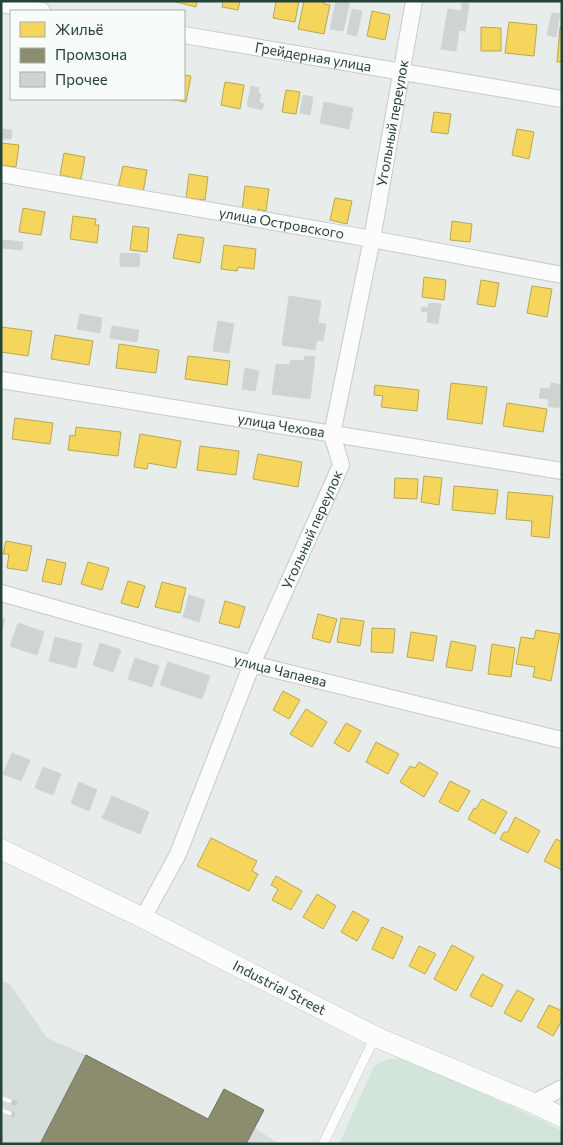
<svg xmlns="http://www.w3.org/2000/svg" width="563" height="1145" font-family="Commissioner,sans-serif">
<rect width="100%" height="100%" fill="#e8edeb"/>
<path fill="#d6dedb" d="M1 981 10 984 47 1038 86 1055 208 1118 224 1089 264 1110 255 1128 279 1144H1Z"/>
<path fill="#d1e6d8" d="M388 1059H406L537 1118 562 1131V1144H339L374 1066Z"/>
<path fill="#f6d55c" stroke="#b7a952" d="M172 1H197L196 7Z
M223 1H240L238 10 222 7Z
M276 1H299L295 22 273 18Z
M304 1H325L324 4 330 5 324 34 298 29Z
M372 11 390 15 385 40 367 36Z
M509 22 537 25 534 56 505 53Z
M481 27 501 28V51H481Z
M560 27H562V62H557Z
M184 75 191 76 186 102 170 99H184Z
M225 82 244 85 240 109 221 105Z
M286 90 300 92 296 114 282 112Z
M434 112 451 114 448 134 431 132Z
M517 129 534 132 529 159 512 155Z
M1 143 19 145 16 167 1 165Z
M64 153 85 157 81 179 60 175Z
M123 166 147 170 143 193 118 188Z
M189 174 208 177 205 200 186 198Z
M245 186 269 189 266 211 258 209 257 216 242 210Z
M335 198 352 201 347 224 330 220Z
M23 208 45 212 41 235 19 232Z
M73 216 96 219 95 225H99L97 243 70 239Z
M452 221 472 224 470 242 450 240Z
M133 226 149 228 147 252 130 250Z
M178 234 204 238 200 263 173 258Z
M224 245 256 249 254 269 238 267 237 271 221 269Z
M424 277 446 280 444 300 422 297Z
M481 280 499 283 495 307 477 304Z
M532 286 552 289 547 317 527 313Z
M1 327 32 331 28 356 1 352Z
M55 335 93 341 89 365 51 359Z
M119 344 159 350 156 373 116 368Z
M188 356 230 361 227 385 185 379Z
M451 383 487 387 482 424 447 419Z
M375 385 419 390 417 411 381 407 383 396 374 395Z
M507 403 547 409 543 432 503 426Z
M15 418 53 423 50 444 12 439Z
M76 427 121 432 118 456 68 450 70 435 75 436Z
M140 434 181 441 176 468 148 463 147 469 134 467Z
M200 446 239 451 236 475 197 470Z
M258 454 302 462 298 487 253 479Z
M424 476 442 478 439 505 421 502Z
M395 478 418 479 417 499 394 498Z
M454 486 498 490 495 514 452 510Z
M508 492 553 496 549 538 531 536 532 521 506 519Z
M6 541 32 546 27 571 7 568 9 554H3Z
M47 559 66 563 61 585 42 581Z
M88 562 109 568 102 590 81 584Z
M128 581 145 586 138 608 121 603Z
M162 582 186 588 180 613 155 607Z
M225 601 245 607 239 628 219 623Z
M318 614 337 619 330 643 312 638Z
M341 618 364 621 360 646 337 642Z
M372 628 395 629 393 653 371 652Z
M536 630 560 634 551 681 533 677 535 667 516 664 521 637 534 639Z
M411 632 437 636 433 661 407 657Z
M451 641 476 646 472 671 446 667Z
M492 644 515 648 511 677 488 674Z
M283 691 300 700 289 719 273 710Z
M306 709 327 722 312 747 290 734Z
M346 723 361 731 349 752 334 743Z
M376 742 399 754 388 774 366 762Z
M419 762 438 773 424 797 400 782 410 766 415 768Z
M450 781 470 791 458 812 439 802Z
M482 799 507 812 495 834 468 819 474 808 476 809Z
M515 817 540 831 528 853 500 839 504 832H508Z
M211 838 257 861 252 871 258 874 249 891 197 866Z
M556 839 562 842V870L544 861Z
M276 876 302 891 291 910 272 900 278 889 271 885Z
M317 894 336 906 323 929 303 917Z
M353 911 369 920 357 941 341 932Z
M382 927 403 937 393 959 372 949Z
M452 945 474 957 456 991 434 979Z
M419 946 436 954 425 974 409 966Z
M482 974 503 985 492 1007 470 996Z
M517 990 534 999 521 1022 504 1013Z
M549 1005 562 1011V1020L553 1036 537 1027Z"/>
<path fill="#8c8c6e" stroke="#6d765e" d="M86 1055 208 1119 224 1089 264 1110 246 1144H40Z"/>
<path fill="#cfd4d2" stroke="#d1d6d4" d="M336 1H350L343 31 330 29Z
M462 3 469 4 465 31 459 30 456 51 441 49 448 9 461 11Z
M352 9 362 11 357 36 347 34Z
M552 13 560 14 556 37 547 35Z
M251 86 259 88 258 92 261 94 259 102 264 104 262 110 247 106Z
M303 95 313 97 310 115 300 113Z
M324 102 353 108 349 129 320 123Z
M1 129 12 130 11 139H1Z
M3 240 23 242 22 250 2 248Z
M120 253 140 254 139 267 120 266Z
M289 296 321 301 318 323 326 324 323 341 317 340 315 350 282 345Z
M429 303 441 304 438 324 427 322 428 312 421 311 422 307 428 308Z
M80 314 102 318 100 333 77 329Z
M218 321 234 324 229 353 213 351Z
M112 326 139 330 137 342 110 338Z
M305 356 315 357 310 399 272 394 276 364 289 365 291 360 304 361Z
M245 368 259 371 255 391 242 389Z
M551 383 562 385 559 408 548 406 549 399 539 398 541 388 550 389Z
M189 595 205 600 199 622 183 617Z
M1 619H5L1 632Z
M18 623 44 632 37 655 10 646Z
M55 637 82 644 76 668 49 661Z
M100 643 121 650 113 672 93 665Z
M135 658 159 666 152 687 128 679Z
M168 662 210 676 202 699 160 685Z
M12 753 30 760 21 781 3 774Z
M43 767 61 774 53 795 35 788Z
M79 782 97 790 89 811 71 803Z
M112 796 149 812 140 834 102 818Z"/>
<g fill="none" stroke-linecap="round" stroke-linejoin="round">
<g stroke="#c5cac8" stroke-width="10">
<path id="service" d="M323 1144 375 1037"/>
</g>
<g stroke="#c5cac8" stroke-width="18">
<g id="minor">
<path d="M1 4 42 11"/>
<path id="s1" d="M184 35 562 99"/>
<path id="s2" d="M1 174 372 239 562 275"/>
<path id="s3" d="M1 380 562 471"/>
<path id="s4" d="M1 593 252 664 562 740"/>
<path id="s5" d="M143 918 178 854 252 664 341 465 332 434 372 239 414 1"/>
<path d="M533 1103 562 1088"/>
</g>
</g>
<g stroke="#c5cac8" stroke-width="21">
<g id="tertiary">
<path id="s6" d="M1 849 143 918 376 1037 533 1103 562 1117"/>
</g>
</g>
<use href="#service" stroke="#fcfcfc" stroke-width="9"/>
<use href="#minor" stroke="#fcfcfc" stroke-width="16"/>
<use href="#tertiary" stroke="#fcfcfc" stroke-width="20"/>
<g stroke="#c9cdcc" stroke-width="5.5">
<path id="rail" d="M1 1098 15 1103
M1 1110 12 1114"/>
</g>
<use href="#rail" stroke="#f7fbf9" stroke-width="4" stroke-dasharray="11" stroke-linecap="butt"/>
</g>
<g text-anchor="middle" stroke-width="5" stroke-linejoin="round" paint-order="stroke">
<g font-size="14" fill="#24423a" stroke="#f7fbf9">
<text dy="5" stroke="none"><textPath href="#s1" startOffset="131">Грейдерная улица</textPath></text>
<text dy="5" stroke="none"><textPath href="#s5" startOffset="844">Угольный переулок</textPath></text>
<text dy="5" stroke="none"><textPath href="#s2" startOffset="285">улица Островского</textPath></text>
<text dy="5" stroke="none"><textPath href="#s3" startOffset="284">улица Чехова</textPath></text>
<text dy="5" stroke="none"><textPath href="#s5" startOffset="424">Угольный переулок</textPath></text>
<text dy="5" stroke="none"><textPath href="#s4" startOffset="290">улица Чапаева</textPath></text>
<text dy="5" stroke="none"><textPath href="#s6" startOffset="311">Industrial Street</textPath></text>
</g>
</g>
<rect width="563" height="1145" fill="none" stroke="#24423a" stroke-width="5"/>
<rect x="10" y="10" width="175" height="90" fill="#f7fbf9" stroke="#a3b1ad"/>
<rect x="20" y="22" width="25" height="15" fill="#f6d55c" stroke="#a3b1ad"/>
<text x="55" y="35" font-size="15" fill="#24423a">Жильё</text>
<rect x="20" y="48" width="25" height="15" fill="#8c8c6e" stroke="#a3b1ad"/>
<text x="55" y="60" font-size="15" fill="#24423a">Промзона</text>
<rect x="20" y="72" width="25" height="15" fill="#cfd4d2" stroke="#a3b1ad"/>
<text x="55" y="85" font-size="15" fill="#24423a">Прочее</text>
</svg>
